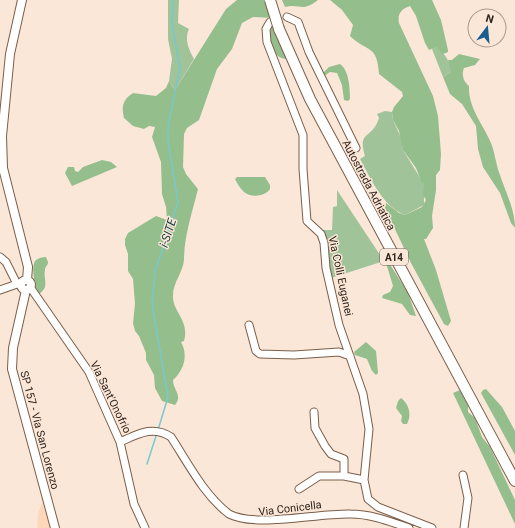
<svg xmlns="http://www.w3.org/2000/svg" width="515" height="528" font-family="Roboto,sans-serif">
<rect width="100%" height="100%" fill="#fbe7d8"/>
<path fill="#fed6b9" d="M45 497 54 528H37L38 513Z"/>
<path fill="#a1c39a" d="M168 0H179L178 23 189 29C184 39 189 50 194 59L175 90 169 81 172 59 168 39Z
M434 46C442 49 452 63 451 72L443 77 432 49Z
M385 111 392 112 393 120 402 140 403 150 424 184V205L405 215C383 207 371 179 360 159L365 156C357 130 372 140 379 118L377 114Z
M337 190 384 261 328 279 320 230H332L333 207 337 206Z"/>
<path fill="#95be8d" d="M237 0H268L274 18 253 17 242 23 232 49 217 69 199 120 187 128 184 134 183 167 186 174 198 189C192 213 184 237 184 260 183 272 173 283 173 295 172 312 190 320 184 341L181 342C189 356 183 371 173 380 173 390 183 395 175 405L162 401 155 388 154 375 146 360V353L139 336 135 331 133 323 135 304 133 279 128 271V254L125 245V239L128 233 156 216 167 220 166 207 162 194 161 162 152 137 155 127 149 126 144 129 133 126 124 118C121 107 123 99 133 93L156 96 166 88 169 81 175 90 226 9Z
M282 0H318C301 13 301 3 285 7Z
M330 0H432L441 20 448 50V52L443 54 436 47 429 50 425 43 416 16 410 6C402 9 397 13 399 23L433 96 438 116 441 154 440 170 436 175V190L432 216 433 228 426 239H424L436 270 451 321 448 326 444 324 411 263 385 208 386 203 399 213 405 215 422 207 426 200 423 195 424 184 422 183 416 168 403 150 399 131 393 120 392 112 394 107 403 96 402 92 379 74C377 44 368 53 350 36L353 25 342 10Z
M275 24 287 59C271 58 270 41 269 29Z
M459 54 480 59 475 65 464 68C461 75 464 82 469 86 468 108 483 124 491 143 495 153 496 165 500 175 506 193 515 210 515 228L511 223 500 193 483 167 478 149 476 126 462 104 450 94 443 77 451 72 448 60H452Z
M340 64C349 70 350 88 350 99L348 101 344 100 342 85 337 73 330 72 324 76 322 74 329 67Z
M102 160 111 162 117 167 72 186 65 173 68 167H74L75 171 78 172 83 167Z
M237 177H265L270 185V189C265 197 249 198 243 191 240 188 237 183 235 179Z
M380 254H385L389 259 391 266 408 293 416 316 410 315 402 304 382 298 383 295 390 292 393 286 387 266Z
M46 257 48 262C48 266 45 266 45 270 43 279 50 287 39 294 35 289 30 265 36 260 39 258 42 257 46 257Z
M366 342 376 351 378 373 376 375 372 371 367 359 355 355 354 352Z
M486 389 502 407 515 431V455L481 393 483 390Z
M460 390 468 406V412L475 418 482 437 490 447 515 500V524L453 393Z
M401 398C409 404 412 415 407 424H403L401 421 402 416 396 408 398 401Z"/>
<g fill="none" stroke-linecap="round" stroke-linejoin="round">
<path stroke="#77c9cc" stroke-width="1.5" d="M158 430 168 397 152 304 155 272 178 202 168 141V126L180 68 172 24 173 0
M147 464 157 433"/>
<g stroke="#7a5e49" stroke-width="9">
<path id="minor" d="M287 17 298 22 309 52 356 148
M270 22 266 29 267 42 303 135V169L307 221 321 234 324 243 326 268 339 325 363 394 369 429 364 480 368 499 378 507 432 528
M0 257 6 262 17 284
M30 287 89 372 120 442 134 504 145 528
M0 290 20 283
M249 325 256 351 260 354 294 355 339 352 350 356
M314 412 315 428 325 446 331 454 344 459V476
M120 442C138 434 153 425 171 437 188 463 204 495 229 514 255 528 317 513 351 514 371 514 391 522 409 528
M463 475 468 498 464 528
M299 489 319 476H344L364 480"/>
</g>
<g stroke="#7a5e49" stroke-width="10">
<path id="major" d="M22 0 10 54 2 136 3 168 28 267 27 280
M21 285a5 5 0 1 1 10 0a5 5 0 1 1-10 0Z
M26 290 13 348 12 369 55 528"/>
</g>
<g stroke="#7a5e49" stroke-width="12">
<path id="highway" d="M279 29 310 99 515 481"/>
</g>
<use href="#minor" stroke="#fff" stroke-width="7"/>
<use href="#major" stroke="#fff" stroke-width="8"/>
<use href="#highway" stroke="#fff" stroke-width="10"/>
<g stroke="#7a5e49" stroke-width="12" stroke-linecap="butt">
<path id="highway-bridge" d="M270 0 279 29"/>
</g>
<use href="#highway-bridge" stroke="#fff" stroke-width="10"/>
</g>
<g text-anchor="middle" stroke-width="3" stroke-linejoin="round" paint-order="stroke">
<rect fill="#fbe7d8" stroke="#6d5e54" stroke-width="1" x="380" y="249" width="28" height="16" rx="3"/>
<g font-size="10" font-weight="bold" fill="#30241b">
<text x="394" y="261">A14</text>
</g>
<g font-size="11" fill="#30241b" stroke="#fbe7d8">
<text transform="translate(369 185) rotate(62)" y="4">Autostrada Adriatica</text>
<text transform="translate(341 276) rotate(78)" y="4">Via Colli Euganei</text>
<text transform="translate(111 397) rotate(64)" y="4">Via Sant'Onofrio</text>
<text transform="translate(40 430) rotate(75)" y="4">SP 157 - Via San Lorenzo</text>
<text transform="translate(290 508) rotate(-7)" y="4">Via Conicella</text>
</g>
<g font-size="12" font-style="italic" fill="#163e40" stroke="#fbe7d8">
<text transform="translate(168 233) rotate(-72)" y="4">i-SITE</text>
</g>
</g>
<g transform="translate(487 28) rotate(16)"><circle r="19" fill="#fbe7d8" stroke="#aa998c"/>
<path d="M0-3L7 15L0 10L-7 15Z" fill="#195d91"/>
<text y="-6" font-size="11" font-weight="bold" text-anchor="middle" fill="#30241b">N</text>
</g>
</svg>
